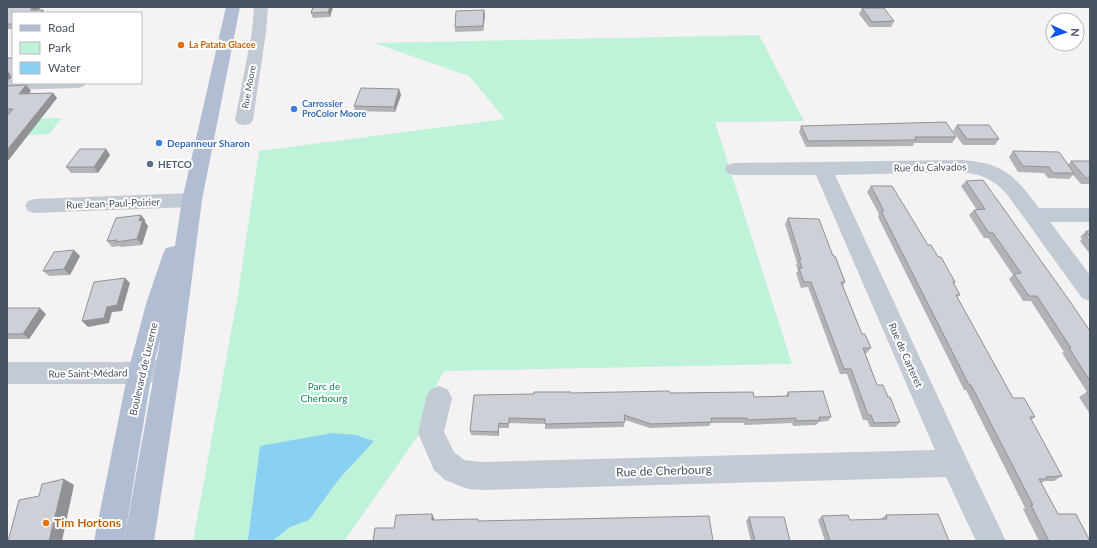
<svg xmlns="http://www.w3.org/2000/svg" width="1097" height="548" font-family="Lato,sans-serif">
<rect width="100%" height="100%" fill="#f4f2f2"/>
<path fill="#bff3d9" d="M759 35 804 121 715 122 792 364 444 371 433 392 425 426 344 541H193L238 294 259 151 505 119 469 76 374 43Z
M62 118 49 134 7 137V120Z"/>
<path fill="#8ad0f2" d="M332 433 356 435 374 441 339 479 309 520 290 527 272 541 248 540 260 446Z"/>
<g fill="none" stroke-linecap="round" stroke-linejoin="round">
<path fill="#c2cad4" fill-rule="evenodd" d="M254 7H268L266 32 253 120 250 124 244 125 238 124 235 120 252 32Z
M7 80H13V83H86L84 86 78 88 7 90Z
M962 160C1004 163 1015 176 1039 208H1090V222H1050L1090 275V301L1082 298 1006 193C993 179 980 174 962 172L835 175 964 453 1006 541H976L946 477 482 490 468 489 455 484 445 480 434 470 418 433 426 398 430 390 439 386 448 390 452 398 444 432 454 452 464 460 482 462 935 450 816 175H734L727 173 725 169 727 165 734 163Z
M192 193 199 195 202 200 199 205 192 207 35 213 28 211 25 206 28 201 35 199Z
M168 359 177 362 180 370 177 378 168 381 123 384H7V362H123Z"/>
<path fill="#b1bdd2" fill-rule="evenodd" d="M226 7H240L202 200 180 370 154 541H124L161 336 152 372 124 541H94L128 372 146 304 163 254 166 248 175 246 182 200Z"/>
</g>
<path fill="#b1b3b9" d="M7 7H41L39 10H43L45 13H13V29H7Z
M313 7H333L330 17 313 18 311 13Z
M862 8 894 21 891 27H869L859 14Z
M484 10 485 15 483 31 455 32V27Z
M26 85 31 91 28 94 53 93 57 98 7 162V116L8 115H7V86Z
M399 89 401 95 395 112 355 111 354 106Z
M957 125 999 139 995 145H963L953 131Z
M801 126 956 137 952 143H914L913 146 806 147 799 132Z
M106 149 110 155 98 173H71L66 167Z
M1013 151 1068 165 1071 161H1090V184H1081L1073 175 1069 179 1048 178 1044 173 1018 172 1009 157Z
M966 181 1090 331V414L1079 397 1087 392 1062 353 1064 352 1031 301H1023L1009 279 1013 275 988 238H984L969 215 974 210H977L961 186Z
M871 186 928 245 938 257 955 282 954 284 960 295 957 297 1013 398 1035 417 1031 420 1062 476 1054 481H1045L1041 483 1058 514 1090 541H1039L1023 509 1025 508 966 390H964L878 217 879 214 867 192Z
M141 215 145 220V222L148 226 142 245 121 247 120 246 112 247 107 241Z
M788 218 833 256 845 282 843 286 862 334 871 348 867 353H865L877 385 888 397 900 422 895 427H870L867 420H863L847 374H840L808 287 801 288 796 273 798 271 796 265 797 263 785 224Z
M1086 231H1090V254L1080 241 1082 239 1080 237Z
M80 256 70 275 49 276 43 271Z
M7 308 46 314 29 339H7Z
M788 392 831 417 828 421 819 422 816 425 793 426 792 423 744 425V423H711L709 426 650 428 625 420 624 427 545 429V424L509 423V428H499V436L471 435 470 431 571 393H670L754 397H785Z
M886 515 949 541H825L818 520 822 516 850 520 881 519Z
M749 517 790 541H751L746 521Z"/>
<path fill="#909296" d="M33 7H41L35 13 30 10Z
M330 7H333L330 17 328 12Z
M43 10 45 13H39Z
M484 10 485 15 483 31V26Z
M7 73H9L12 79 7 80Z
M26 85 31 91 23 100 19 94Z
M399 89 401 95 395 112 394 107Z
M53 93 57 98 7 162V150Z
M106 149 110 155 98 173 94 167Z
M141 215 145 220V222L148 226 142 245 137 239 139 221Z
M74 250 80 256 70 275 64 269Z
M125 278 130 283 122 311 112 312 109 323 88 327 82 321 107 307Z
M40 308 46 314 29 339 23 334Z
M499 423V436L498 432Z
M64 479 74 485 62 541H49Z
M432 514 434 518V523L432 520Z"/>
<path fill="#ced0d7" stroke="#909296" d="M7 7H33L30 10H43L39 13H13V24H7Z
M313 7H330L328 12 311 13Z
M862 8H884L894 21 872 22Z
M484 10 483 26 455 27 456 11Z
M8 58H13V76H10L9 73H7V60Z
M26 85 19 94 53 93 7 150V116L13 109H7V86Z
M361 88 399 89 394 107 354 106Z
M946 122 956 137H915L916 140 808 141 801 126Z
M957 125H989L999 139H967Z
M80 149H106L94 167H66Z
M1013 151 1059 152 1074 173H1053L1049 167 1023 166Z
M1071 161H1090V178H1086Z
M983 180 1069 300 1090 331V381L1069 348H1071L1037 296H1029L1014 274 1021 273 993 233H989L974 210 985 209 966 181Z
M871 186H892L928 245H931L938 257H941L955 282H953L960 295H956L1013 398H1024L1035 417H1030L1062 476 1046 477 1047 479H1039L1058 514H1076L1090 541H1049L1031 505H1033L971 385H969L881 211H884Z
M141 215 139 221 143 220 137 239 116 242 117 240 107 241 116 218Z
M788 218 819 219 833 256H835L845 282H841L862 334H865L871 348H863L877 385H883L888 397H890L900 422 874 423 871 415H868L851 369H844L811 282H804L799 268H802L799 260H801Z
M1086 231H1090V241L1085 235H1089Z
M74 250 64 269 43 271 54 252Z
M125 278 117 305 107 307 104 318 82 321 94 282Z
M7 308H40L23 334H7Z
M669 391 670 393 753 392 754 397 789 396 788 392 823 391 831 417H819L820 420 796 421V418L747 420V418H711L712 422 651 424 624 415 625 422 545 424V419L509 418V424L499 423 498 432 470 431 474 395 534 394V392H571V393Z
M1087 392H1090V398Z
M64 479 49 541H8L19 500 39 496 42 484Z
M432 514V520L478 519V521L709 516 713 541H373L375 528H394L396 515Z
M938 514 949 541H830L822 516 848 515 850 520 887 519 886 515Z
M749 517H784L790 541H755Z"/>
<g fill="#e8710a" stroke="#fff" stroke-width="1.5">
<circle cx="181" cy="45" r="4"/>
<circle cx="46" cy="523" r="4"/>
</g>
<g fill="#3f7fe0" stroke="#fff" stroke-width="1.5">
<circle cx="294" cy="109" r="4"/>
<circle cx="159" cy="143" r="4"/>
</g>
<circle fill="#5c6f8a" stroke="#fff" stroke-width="1.5" cx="150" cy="164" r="4"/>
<g text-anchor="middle" stroke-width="4" stroke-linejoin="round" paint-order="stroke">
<g font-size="9" font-weight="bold" fill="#c56008" stroke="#fff" text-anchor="start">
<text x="189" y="48">La Patata Glacee</text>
</g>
<g font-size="9" fill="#485261" stroke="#fff">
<text transform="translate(249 87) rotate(-80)" y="3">Rue Moore</text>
</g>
<g font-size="9" font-weight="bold" fill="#366cbe" stroke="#fff" text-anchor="start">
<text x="302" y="107">Carrossier<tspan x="302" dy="10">ProColor Moore</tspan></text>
</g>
<g font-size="10" font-weight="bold" fill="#366cbe" stroke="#fff" text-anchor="start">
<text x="167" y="147">Depanneur Sharon</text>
</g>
<g font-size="10" font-weight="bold" fill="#4e5e75" stroke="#fff" text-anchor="start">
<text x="158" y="168">HETCO</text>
</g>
<g font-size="10" fill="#485261" stroke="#fff">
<text transform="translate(930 167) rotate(-1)" y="4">Rue du Calvados</text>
<text transform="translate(113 203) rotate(-2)" y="4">Rue Jean-Paul-Poirier</text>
<text transform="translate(906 355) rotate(66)" y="4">Rue de Carteret</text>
<text transform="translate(143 369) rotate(-77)" y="4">Boulevard de Lucerne</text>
<text transform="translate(88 373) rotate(-1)" y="4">Rue Saint-Médard</text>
</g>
<g font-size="10" fill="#128458" stroke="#fff">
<text x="324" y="390">Parc de<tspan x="324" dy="12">Cherbourg</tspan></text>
</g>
<g font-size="12" fill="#485261" stroke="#fff">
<text transform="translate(664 471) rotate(-2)" y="4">Rue de Cherbourg</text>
</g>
<g font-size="12" font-weight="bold" fill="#c56008" stroke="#fff" text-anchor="start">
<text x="54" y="527">Tim Hortons</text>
</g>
</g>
<rect width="1097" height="548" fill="none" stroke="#485261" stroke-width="16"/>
<rect x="12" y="12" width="130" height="72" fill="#ffffff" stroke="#b6bac0"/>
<rect x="20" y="25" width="20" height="6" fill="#b1bdd2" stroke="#b6bac0"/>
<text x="48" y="32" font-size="12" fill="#485261">Road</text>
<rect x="20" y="42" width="20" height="12" fill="#bff3d9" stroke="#b6bac0"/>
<text x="48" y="52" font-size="12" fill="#485261">Park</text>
<rect x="20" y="62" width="20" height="12" fill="#8ad0f2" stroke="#b6bac0"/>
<text x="48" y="72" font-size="12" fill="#485261">Water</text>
<g transform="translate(1065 32) rotate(93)"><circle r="19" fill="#ffffff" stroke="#b6bac0"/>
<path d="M0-3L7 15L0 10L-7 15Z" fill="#0f57f2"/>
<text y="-6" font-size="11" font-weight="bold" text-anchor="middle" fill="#485261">N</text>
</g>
</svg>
